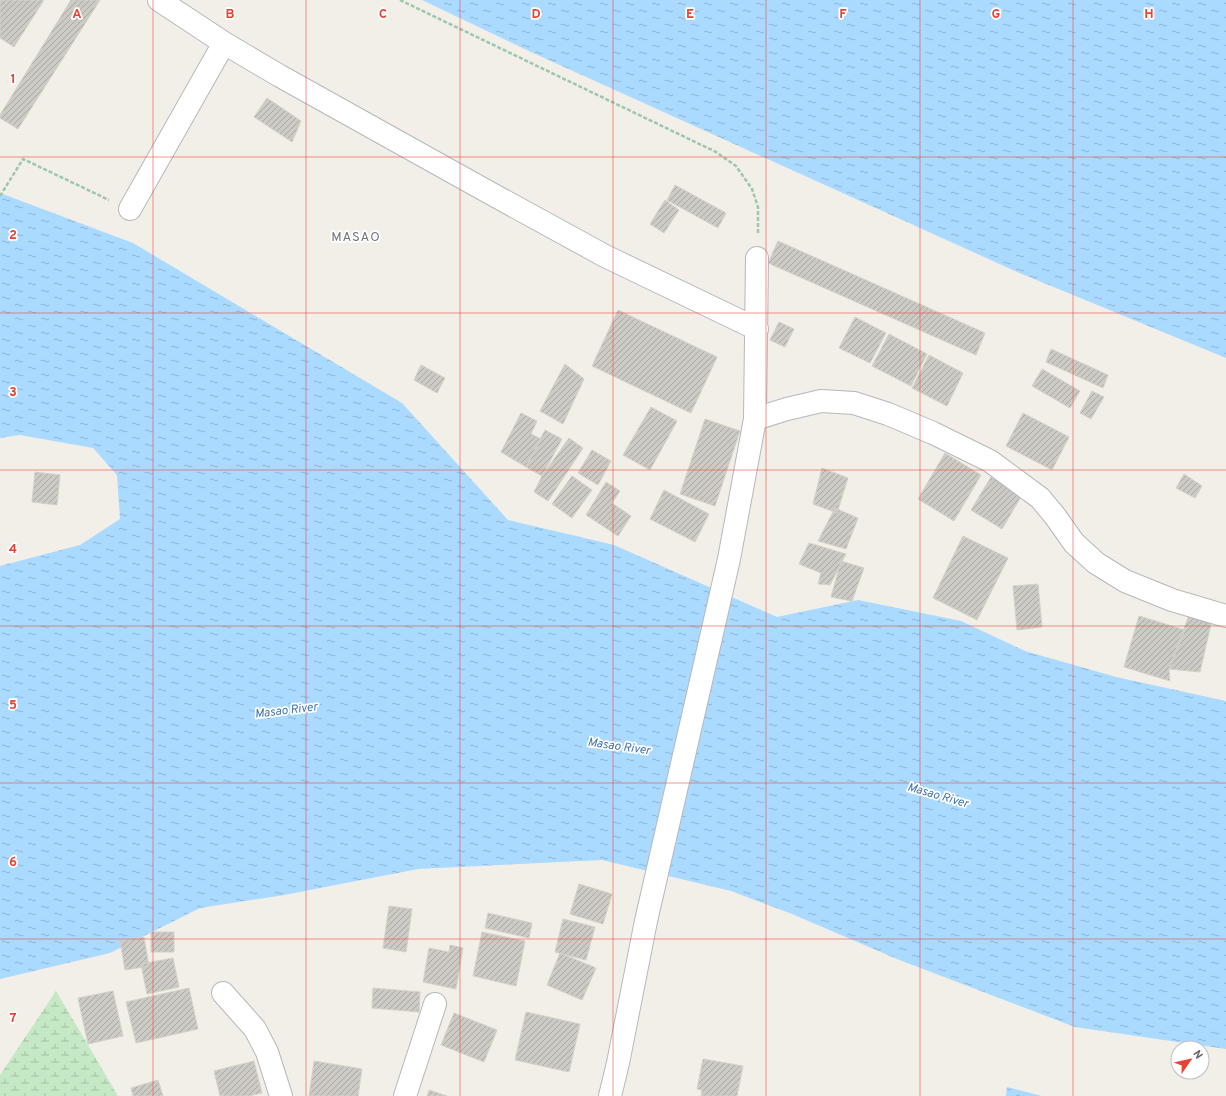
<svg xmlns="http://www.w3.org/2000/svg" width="1226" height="1096" font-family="Overpass,sans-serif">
<defs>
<pattern id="wetland-marsh" width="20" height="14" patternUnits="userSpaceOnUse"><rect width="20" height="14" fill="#c5e8c5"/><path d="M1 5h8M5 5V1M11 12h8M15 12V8" fill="none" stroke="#a3c0a4"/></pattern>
<pattern id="water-ripples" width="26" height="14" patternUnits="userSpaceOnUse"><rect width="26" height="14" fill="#aadaff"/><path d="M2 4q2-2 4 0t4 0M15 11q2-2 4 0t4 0" fill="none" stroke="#8eb4d2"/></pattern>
<pattern id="building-hatch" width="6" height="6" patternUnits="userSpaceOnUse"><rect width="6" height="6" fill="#cccac5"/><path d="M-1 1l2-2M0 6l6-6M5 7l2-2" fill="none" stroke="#a9a8a4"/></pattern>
</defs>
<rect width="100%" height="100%" fill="#f1efe8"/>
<path fill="url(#wetland-marsh)" d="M56 991 118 1096H0V1075Z"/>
<path fill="url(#water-ripples)" d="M422 0H1226V358L1015 271 531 52Z
M0 193 133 243 402 403 508 520 614 545 777 617 858 600 961 621 1025 651 1116 677 1226 701V1049L1075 1027 897 959 792 914 731 891 602 860 418 869 284 895 200 908 110 953 0 979V566L80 545 120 519 117 475 93 448 20 435 0 438Z
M1007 1087 1042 1096H1006Z"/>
<path fill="url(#building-hatch)" stroke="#d6d1c6" d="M0 0H44L14 47 0 38Z
M71 0H100L18 129 0 118V115Z
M267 98 301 121 292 142 254 117Z
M675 185 726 213 718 228 667 200Z
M665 200 679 210 664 233 650 224Z
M778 241 985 333 976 355 768 263Z
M618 310 717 357 691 413 592 366Z
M855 317 886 333 870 363 839 348Z
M779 322 794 329 785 347 770 340Z
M889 334 927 354 911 386 872 366Z
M1051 349 1108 375 1103 388 1046 362Z
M929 355 963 373 947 406 912 388Z
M565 364 584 379 563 424 540 411Z
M421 365 445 378 437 393 414 380Z
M1042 369 1080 391 1070 408 1032 386Z
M1092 391 1104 397 1091 419 1080 413Z
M651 407 677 421 650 470 623 455Z
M521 413 537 421 531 434 541 439 526 467 501 452Z
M1023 413 1069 437 1052 470 1006 446Z
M705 419 740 431 715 506 680 494Z
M545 430 562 439 542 476 526 467Z
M569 438 583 448 548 501 534 492 542 476Z
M592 450 611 461 598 485 578 473Z
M945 453 981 475 954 521 918 499Z
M822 468 848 478 837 513 813 504Z
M35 472 60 475 57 505 32 502Z
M1184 474 1202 486 1195 498 1176 488Z
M572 476 592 490 572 518 552 504Z
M991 477 1022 495 1002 529 971 510Z
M606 482 620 491 612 503 631 516 618 536 586 515Z
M664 490 709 514 695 542 650 519Z
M835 508 858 518 846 549 818 541Z
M963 536 1008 558 977 620 933 598Z
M809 543 846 554 830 585 818 584 821 573 799 564Z
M841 561 864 568 852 601 831 597Z
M1038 584 1042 627 1017 630 1013 586Z
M1189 615 1212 620 1200 672 1169 669Z
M1139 616 1185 630 1169 669 1170 681 1124 667Z
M579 884 612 894 603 924 570 914Z
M389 906 412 909 406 952 383 948Z
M488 913 532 923 529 938 485 928Z
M563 919 595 927 586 960 555 952Z
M151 932H174V952H151Z
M482 932 525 941 516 986 473 976Z
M144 937 149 966 125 970 120 941Z
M450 945 463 948 456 989 423 982 429 948 449 952Z
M560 953 596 968 582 1000 547 985Z
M173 958 179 987 147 994 141 964Z
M189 988 198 1029 136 1043 126 1002Z
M373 988 420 992 419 1012 372 1008Z
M113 991 123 1036 88 1044 78 998Z
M526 1012 580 1024 569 1072 515 1060Z
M454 1013 497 1030 484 1062 441 1045Z
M703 1059 743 1066 737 1096H701L702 1090 697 1089Z
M254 1061 262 1093 249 1096H220L214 1071Z
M314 1061 362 1069 358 1096H309Z
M158 1080 163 1096H133L131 1088Z
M429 1090 447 1096H427Z"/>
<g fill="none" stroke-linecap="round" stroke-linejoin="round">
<g stroke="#b5b8bc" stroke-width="24">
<path id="minor" d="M159 0 224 43 280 76 490 193 605 256 757 329
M130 209 224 43
M757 258 755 419 787 409 821 401 854 403 888 414 933 433 990 461 1040 498 1055 516 1074 543 1096 563 1125 581 1172 600 1226 616
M223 993 255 1029 267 1052 281 1096
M405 1096 435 1004"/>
</g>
<g stroke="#b5b8bc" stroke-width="24">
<path id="tertiary" d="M610 1096 618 1063 646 921 729 559 755 419"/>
</g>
<path stroke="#9cc7a9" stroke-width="2.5" stroke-dasharray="4 2" stroke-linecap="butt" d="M400 0 716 152 736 166 752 189 758 207V235
M0 196 23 159 109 200"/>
<use href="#minor" stroke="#fff" stroke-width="22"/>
<use href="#tertiary" stroke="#fff" stroke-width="22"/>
</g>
<path fill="none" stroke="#ea4335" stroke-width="1" stroke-opacity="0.55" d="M153 0V1096M306 0V1096M460 0V1096M613 0V1096M766 0V1096M920 0V1096M1073 0V1096M0 157H1226M0 313H1226M0 470H1226M0 626H1226M0 783H1226M0 939H1226"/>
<g text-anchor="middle" stroke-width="3.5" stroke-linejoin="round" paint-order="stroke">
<g font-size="12" font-style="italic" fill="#4174aa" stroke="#fff">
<text transform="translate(286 710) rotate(-7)" y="4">Masao River</text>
<text transform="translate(619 746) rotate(8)" y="4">Masao River</text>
<text transform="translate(938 795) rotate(16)" y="4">Masao River</text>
</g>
<g font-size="13" letter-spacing="1" fill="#70757a" stroke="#fff">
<text x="356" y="241">MASAO</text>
</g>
</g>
<g font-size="13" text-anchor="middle" font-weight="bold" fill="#ea4335" stroke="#fff" stroke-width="3.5" stroke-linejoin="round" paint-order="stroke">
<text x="77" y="18">A</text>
<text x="230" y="18">B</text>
<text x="383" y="18">C</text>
<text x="536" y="18">D</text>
<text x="690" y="18">E</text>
<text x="843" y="18">F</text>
<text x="996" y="18">G</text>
<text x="1149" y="18">H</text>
<text x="13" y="83">1</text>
<text x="13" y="239">2</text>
<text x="13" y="396">3</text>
<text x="13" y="553">4</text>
<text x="13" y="709">5</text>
<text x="13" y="866">6</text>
<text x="13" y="1022">7</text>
</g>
<g transform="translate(1190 1060) rotate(56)"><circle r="19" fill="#ffffff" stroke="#bfc1c3"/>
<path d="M0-3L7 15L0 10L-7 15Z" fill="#ea4335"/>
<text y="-6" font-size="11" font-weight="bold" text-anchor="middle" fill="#5f6368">N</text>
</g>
</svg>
